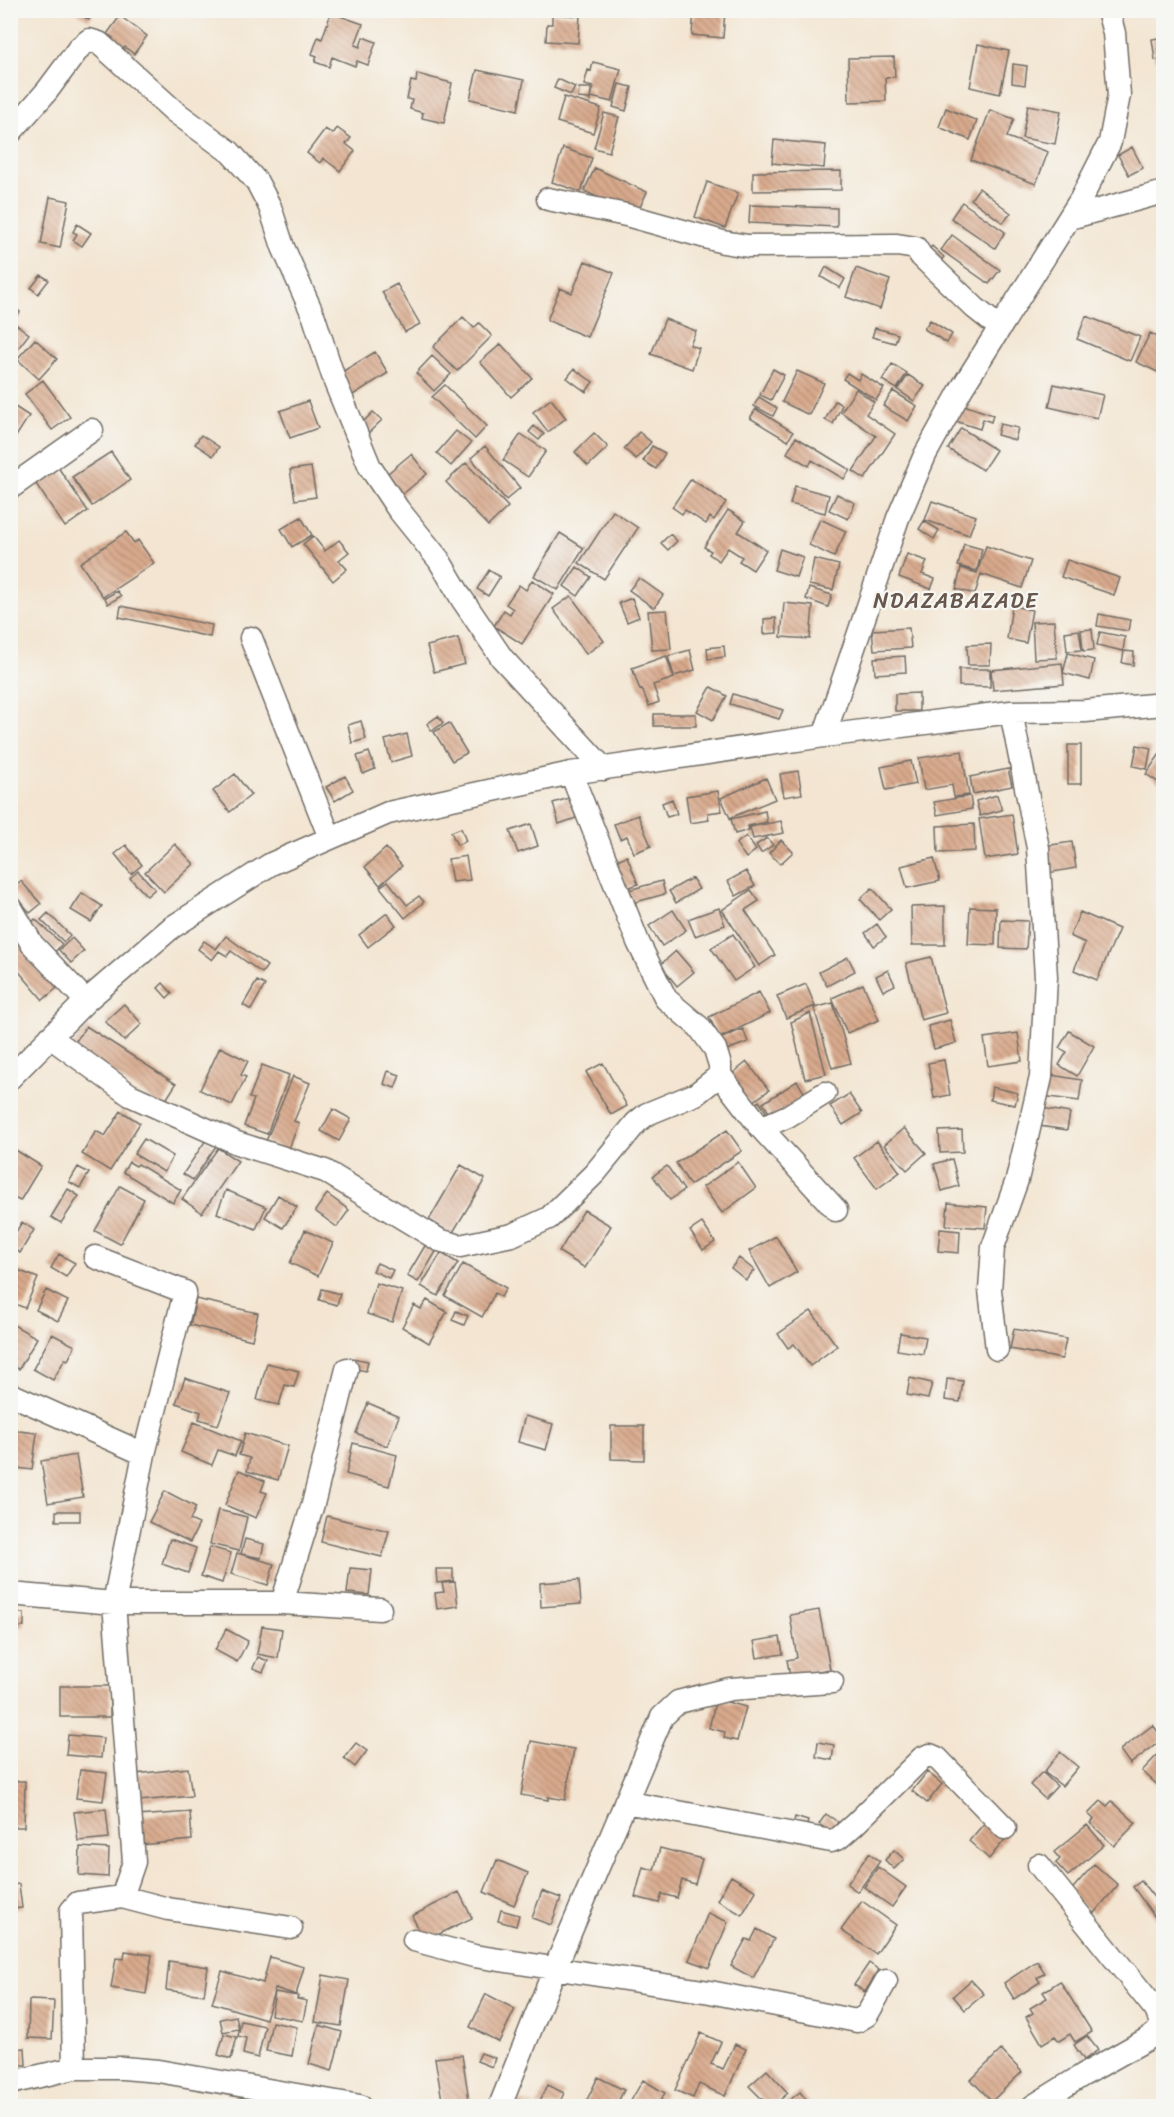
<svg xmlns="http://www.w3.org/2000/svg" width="1174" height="2117" font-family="Sriracha,sans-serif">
<defs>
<pattern id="building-back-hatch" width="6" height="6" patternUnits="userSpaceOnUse" patternTransform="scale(1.5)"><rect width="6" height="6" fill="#d9aa8d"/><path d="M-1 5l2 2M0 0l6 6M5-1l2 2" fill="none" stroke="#b08b73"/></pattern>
</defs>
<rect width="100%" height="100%" fill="#f6f6f2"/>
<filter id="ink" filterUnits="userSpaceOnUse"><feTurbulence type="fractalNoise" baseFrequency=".0167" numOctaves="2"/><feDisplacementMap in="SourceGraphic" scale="12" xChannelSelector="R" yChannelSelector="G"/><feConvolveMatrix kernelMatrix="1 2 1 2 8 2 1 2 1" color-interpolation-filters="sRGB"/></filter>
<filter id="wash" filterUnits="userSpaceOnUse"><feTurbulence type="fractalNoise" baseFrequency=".008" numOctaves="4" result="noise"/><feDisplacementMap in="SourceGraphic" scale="24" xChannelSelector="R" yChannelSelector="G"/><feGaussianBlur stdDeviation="1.35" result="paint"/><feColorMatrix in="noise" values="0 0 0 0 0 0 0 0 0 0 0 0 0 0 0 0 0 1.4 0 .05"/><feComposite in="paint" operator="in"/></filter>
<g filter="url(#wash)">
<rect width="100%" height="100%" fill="#f3e5d1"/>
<g id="blocks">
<path fill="url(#building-back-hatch)" d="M77 10H95L89 20 76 12Z
M694 10H725L723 38 692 35Z
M331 13 363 24 355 45 360 47 363 37 376 42 368 65 357 61 355 66 332 57 329 67 315 62 317 56 312 54 318 37 322 39Z
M552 14 580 16 578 43 546 41 547 24H552Z
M120 16 147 36 134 54 125 47 121 52 109 43 113 38 107 34Z
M1164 37V59L1155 60 1152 39Z
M978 44 1009 51 1000 94 970 87Z
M894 57 895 77 885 78 886 101 849 102 848 58Z
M593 62 621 69 612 102 591 97 594 87 584 85 588 70 591 71Z
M1013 64 1027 66 1025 85 1012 83Z
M477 70 524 80 518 110 470 99Z
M417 74 452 83 444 123 422 118 423 113 410 109 412 100 407 99 411 81 416 82Z
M558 79 575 87 571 95 554 88Z
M619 84 632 87 626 111 613 107Z
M579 88H591L590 101 589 99 578 98Z
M564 97 601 108 593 133 557 122Z
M1028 105 1061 111 1055 144 1022 138Z
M946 108 977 121 970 140 939 127Z
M990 110 1014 119 1007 137 1048 152 1036 184 971 160Z
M604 113 619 117 609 152 594 148Z
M337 128 351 138 346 144 355 151 340 171 323 158 320 163 307 153 325 129 333 134Z
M774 140 826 145 824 168 772 163Z
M1132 147 1143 168 1129 175 1118 155Z
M563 148 592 158 581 192 552 182Z
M595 168 647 192 636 215 584 191Z
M841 171V190L753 191V172Z
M707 182 738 193 725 228 695 217Z
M979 188 1011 213 1003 223 971 199Z
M50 197 69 201 60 248 41 244Z
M962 202 1005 232 995 248 951 218Z
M750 205 837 208V227L749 223Z
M77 224 91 233 82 246 73 240 77 234 73 232Z
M952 235 1000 270 989 284 941 250Z
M932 246 944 257 937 265 924 255Z
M585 261 614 273 587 337 547 320 560 288 572 293Z
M826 267 845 279 840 288 821 277Z
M856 268 890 280 880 309 846 297Z
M41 275 49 280 38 294 31 288Z
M397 284 420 324 405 332 382 292Z
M10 305 20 312 10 325Z
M1086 316 1140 337 1130 361 1077 339Z
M463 317 474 328 479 323 492 336 457 371 433 347Z
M665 319 696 331 690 345 699 348 692 369 651 354Z
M930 320 952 334 947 343 924 329Z
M17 325 29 334 10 359V326L14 328Z
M875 328 898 334 895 343 872 337Z
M1150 333 1164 340V375L1136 362Z
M35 339 57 359 39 379 17 359Z
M501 344 532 378 511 397 480 362Z
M375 352 388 373 353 395 340 373Z
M432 356 451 374 434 391 416 373Z
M892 364 907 373 897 389 882 380Z
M574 369 593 382 586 392 567 378Z
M773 369 784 375 771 400 760 395Z
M797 371 824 383 809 415 782 402Z
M847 373 858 380 861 374 884 388 876 400 843 379Z
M908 375 925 386 914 401 898 390Z
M43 380 70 417 52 430 25 394Z
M1054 384 1103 395 1097 418 1049 407Z
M445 385 487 426 475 439 432 397Z
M856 389 874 402 866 414 895 434 865 479 853 471 876 436 841 412Z
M893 391 917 406 908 421 883 406Z
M759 397 777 408 773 416 754 406Z
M551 399 566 418 548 432 533 412Z
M308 401 318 428 290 438 280 411Z
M835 401 842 405 833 424 825 420Z
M961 404 993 415 991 422 983 419 980 429 955 421Z
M12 405 29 416 10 446V407Z
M756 409 793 432 788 441 750 418Z
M373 412 382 420 364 437 356 429Z
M1000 424 1018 428 1015 440 997 435Z
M534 426 544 434 539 440 529 432Z
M961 428 996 450 983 470 948 449Z
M456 431 471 443 451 466 437 453Z
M639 432 651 442 636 459 624 449Z
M594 433 608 447 588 466 575 452Z
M521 434 546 451 528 477 503 460Z
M201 435 219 447 213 456 195 444Z
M796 437 850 470 844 479 812 460 809 466 787 453Z
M485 446 520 488 506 500 471 458Z
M652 446 665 453 656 469 643 461Z
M111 452 130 480 92 506 72 477Z
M411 454 427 474 398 498 382 478Z
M55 463 88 511 65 527 32 478Z
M466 463 508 507 488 526 446 482Z
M311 467 316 497 295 500 290 470Z
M691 479 726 502 714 520 710 517 706 524 685 510 682 514 672 507Z
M795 486 829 495 825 513 790 504Z
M837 494 855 503 848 519 829 510Z
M932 501 976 516 969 535 925 520Z
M728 510 745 521 738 532 766 550 753 570 739 561 742 557 728 548 719 561 709 554 711 551 704 547Z
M613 511 638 528 604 579 579 563Z
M301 517 312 535 292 547 281 529Z
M820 519 846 531 834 557 809 545Z
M924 521 939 530 934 539 919 529Z
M126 532 134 543 138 540 154 563 103 597 80 563Z
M560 533 584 548 558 590 534 576Z
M670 534 677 541 668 550 661 543Z
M313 536 325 551 339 540 349 552 339 560 347 569 333 581 303 544Z
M964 544 982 549 977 571 958 566Z
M986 546 1031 561 1022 588 981 574 975 594 956 589 961 568 977 573Z
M780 549 803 557 796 577 774 570Z
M907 554 927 561 922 574 935 579 931 589 899 577Z
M814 559 839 565 833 590 809 585Z
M1067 560 1120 578 1114 595 1061 577Z
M577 567 591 577 578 596 564 586Z
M489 570 500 577 488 596 477 589Z
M639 578 663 595 654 608 629 590Z
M532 580 554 594 522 644 494 626 504 610 510 614 513 609 506 604 519 585 526 590Z
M809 588 832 595 828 607 806 599Z
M117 591 121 596 108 604 105 598Z
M571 596 604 641 586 654 553 609Z
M632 598 639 617 627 622 619 603Z
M784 603 813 606 810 639 781 637Z
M121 606 212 625 210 637 119 617Z
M1012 606 1032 610 1026 643 1007 639Z
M667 610 671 649 652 650 648 611Z
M1099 614 1130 620 1128 631 1097 626Z
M776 618 777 633 764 634V619Z
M1054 621 1057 658 1034 659 1032 622Z
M909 628 911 648 874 650 872 630Z
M1092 629 1094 650 1083 651 1081 630Z
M1079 630 1082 650 1067 651 1065 632Z
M1100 632 1125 637 1123 651 1097 645Z
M458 638 465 664 434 672 427 646Z
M991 644 990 665H968L967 645Z
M724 646 725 657 708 659 707 648Z
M690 650 695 670 674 676 668 656Z
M1124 651 1134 652 1133 665 1122 663Z
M1068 653 1094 660 1090 680 1063 673Z
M666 656 674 678 653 685 659 702 649 706 642 689 640 690 632 668Z
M905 656 906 672 875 674 874 658Z
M1062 663 1064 684 993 690 991 670Z
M959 669H990V687L959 686Z
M711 687 727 696 713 720 697 711Z
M919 693V711H895V694Z
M733 694 783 710 779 719 730 704Z
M654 714H696V726H654Z
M438 716 443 723 432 731 427 724Z
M361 721 366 739 352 743 348 725Z
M449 723 467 753 452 761 434 732Z
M407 734 412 756 391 762 385 740Z
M1068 745H1081V784H1068Z
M1137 745 1151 748 1147 769 1133 766Z
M962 751 969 795 954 797 952 785 924 790 919 758Z
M1162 751 1164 752V786L1146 774Z
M369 752 375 769 363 774 357 756Z
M911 761 916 784 886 790 881 767Z
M1008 769 1012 786 973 794 970 777Z
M798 771 802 794 784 797 780 774Z
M235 774 251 795 230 812 213 791Z
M345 776 353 790 335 801 326 787Z
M766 778 775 799 730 818 721 798Z
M718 791 722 811 708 813 709 820 690 823 686 796Z
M997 795 1002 810 980 816 976 801Z
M970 796 972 809 937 815 934 802Z
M569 798 576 818 559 824 553 803Z
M672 799 677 814 667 817 662 803Z
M765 811 767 822 748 826 749 830 735 834 731 819Z
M1012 814 1018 854 985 859 979 819Z
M638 815 651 846 634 853 627 836 620 839 614 824Z
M781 821 784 833 753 839 750 827Z
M531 824 538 846 518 853 510 831Z
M974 824 975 851 938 853 937 826Z
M461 828 466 841 457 845 451 832Z
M746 836 756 850 746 858 736 844Z
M767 838 773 845 761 853 756 845Z
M781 840 793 852 780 864 769 853Z
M1072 842 1076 868 1048 873 1044 846Z
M175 844 194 864 164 892 145 872Z
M126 845 142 865 131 874 115 854Z
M386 848 402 866 380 885 365 867Z
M466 856 470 880 452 882 448 859Z
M627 856 638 884 625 889 614 861Z
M934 858 940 881 907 888 901 866Z
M138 871 155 889 147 896 130 878Z
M746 871 755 886 736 896 728 881Z
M692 878 699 889 676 903 669 891Z
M21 881 41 904 30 913 11 889Z
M388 881 407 905 419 896 424 902 405 918 380 887Z
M662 881 665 894 625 905 621 892Z
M872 888 891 909 879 920 860 899Z
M751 890 759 901 745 910 775 955 759 966 722 910Z
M82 893 102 906 91 922 71 910Z
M945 906V945H912L911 907Z
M970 907 996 908 995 945 968 944Z
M719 908 725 925 695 936 688 919Z
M673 910 686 930 662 946 649 926Z
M1080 912 1119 929 1097 980 1074 970 1085 943 1070 936Z
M48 913 70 935 64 942 41 920Z
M387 913 396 925 368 947 359 935Z
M35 919 62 944 55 952 28 927Z
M1001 920 1028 921 1026 949 1000 948Z
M877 924 886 937 874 946 865 933Z
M10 932 17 940 10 945Z
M733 934 755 967 734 981 711 948Z
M226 936 267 966 262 973 231 951 227 956 219 951 212 960 198 949 204 941 216 949Z
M72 938 84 951 71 963 59 950Z
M19 941 57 988 43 1000 10 961V948Z
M676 951 694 972 677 986 660 965Z
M848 957 855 971 827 986 819 972Z
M931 957 946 1013 921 1020 906 963Z
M888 970 895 985 883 991 876 976Z
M257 981 265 985 251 1010 243 1005Z
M163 983 172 993 167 998 158 988Z
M806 984 815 1006 786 1018 777 996Z
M863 984 879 1020 847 1033 832 998Z
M759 992 770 1013 720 1038 709 1017Z
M833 1003 851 1063 832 1068 814 1008Z
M124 1004 142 1024 124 1041 105 1021Z
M810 1013 826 1074 805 1079 791 1022Z
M950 1020 956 1043 934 1049 928 1026Z
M86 1026 176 1084 162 1106 72 1047Z
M743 1029 748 1042 724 1051 719 1039Z
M1069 1031 1094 1046 1077 1076 1059 1065 1067 1052 1059 1048Z
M1018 1033 1022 1061 988 1066 984 1038Z
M220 1047 248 1061 241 1075 246 1077 232 1105 200 1090Z
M944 1060 950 1095 934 1098 928 1063Z
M747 1062 769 1090 750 1104 728 1077Z
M603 1063 627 1106 611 1115 586 1072Z
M262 1065 289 1075 267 1134 244 1126 254 1099 249 1098Z
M388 1071 400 1075 395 1088 384 1084Z
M1045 1074 1082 1080 1079 1101 1042 1096Z
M293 1076 310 1083 294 1121 299 1123 288 1151 266 1141Z
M797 1081 806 1095 772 1117 763 1103Z
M992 1087 1018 1093 1015 1105 990 1100Z
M849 1094 862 1113 843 1125 830 1106Z
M759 1101 769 1116 749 1108Z
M1042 1108 1070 1113 1067 1130 1039 1126Z
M333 1109 351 1119 339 1141 321 1131Z
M121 1111 140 1123 110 1171 82 1154 96 1131 105 1136Z
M904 1128 926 1153 907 1170 884 1145Z
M727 1130 742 1151 690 1185 676 1163Z
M962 1130 963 1152 940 1153 939 1131Z
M144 1139 173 1156 164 1172 134 1154Z
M206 1140 216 1146 193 1180 183 1174Z
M877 1141 900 1172 877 1189 854 1158Z
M218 1148 238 1161 202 1213 182 1199Z
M14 1149 41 1166 20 1201 10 1196V1154Z
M952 1159 959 1186 942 1191 934 1164Z
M129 1162 136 1166 138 1164 181 1190 173 1203 123 1172Z
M738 1162 756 1188 722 1213 703 1187Z
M461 1165 485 1179 452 1234 429 1220Z
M667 1166 684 1190 670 1200 653 1176Z
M78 1167 89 1173 80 1188 69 1182Z
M120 1186 144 1199 120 1244 95 1231Z
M68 1189 79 1196 61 1223 51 1217Z
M226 1190 266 1207 256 1229 217 1213Z
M327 1194 349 1210 337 1227 315 1211Z
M278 1195 297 1207 283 1228 265 1217Z
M948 1203 987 1207 985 1228 946 1225Z
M584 1210 611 1226 585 1268 559 1252Z
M22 1222 34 1230 20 1253 10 1247V1242Z
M702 1223 715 1242 703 1250 690 1231Z
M940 1229 960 1231 959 1253 938 1251Z
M305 1230 333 1243 318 1276 290 1263Z
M776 1236 797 1272 770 1288 749 1251Z
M426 1244 437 1250 418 1282 407 1276Z
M441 1253 458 1263 438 1296 421 1286Z
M59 1254 75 1263 66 1277 51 1268Z
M739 1258 754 1270 746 1280 731 1268Z
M377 1263 393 1270 389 1278 373 1271Z
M463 1264 506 1288 501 1297 495 1293 482 1317 445 1296Z
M10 1267 38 1278 25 1308 10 1302Z
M376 1283 402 1291 392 1322 367 1314Z
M322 1289 340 1294 337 1305 319 1300Z
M46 1290 68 1301 58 1321 36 1310Z
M196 1299 258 1313 252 1340 190 1325Z
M427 1300 447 1312 429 1343 402 1327 414 1305 421 1309Z
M456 1311 468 1316 464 1325 452 1320Z
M811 1311 837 1346 810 1366 794 1344 788 1348 778 1334Z
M10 1323 37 1338 19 1369 10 1365Z
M1014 1329 1066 1339 1062 1359 1010 1349Z
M900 1333 926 1337 923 1354 897 1350Z
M52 1334 75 1346 68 1360 65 1359 53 1380 33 1369Z
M352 1358 368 1361 366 1371 350 1368Z
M267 1363 299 1371 294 1387 285 1385 279 1405 257 1400Z
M185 1378 230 1393 218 1425 199 1419 201 1412 176 1403Z
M910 1378 932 1383 928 1399 907 1395Z
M947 1379 963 1381 960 1402 945 1400Z
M368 1403 399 1416 387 1446 356 1433Z
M525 1416 553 1424 546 1450 518 1442Z
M194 1422 241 1441 235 1456 218 1450 212 1465 181 1452Z
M611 1426H644V1460L611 1459Z
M10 1430 37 1433 32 1470 10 1467Z
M245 1433 288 1446 278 1480 247 1471 250 1458 239 1455Z
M353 1443 397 1455 389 1486 346 1474Z
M76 1455 83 1497 48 1503 41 1461Z
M239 1470 265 1481 261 1491 267 1493 256 1518 225 1505Z
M165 1491 196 1507 190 1520 199 1524 190 1542 149 1522Z
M218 1510 247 1517 239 1551 210 1544Z
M56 1511H80V1521H56Z
M327 1516 389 1531 382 1557 321 1542Z
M170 1539 196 1548 188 1573 162 1564Z
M245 1539 264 1544 261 1558 241 1554Z
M210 1547 231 1553 222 1583 201 1576Z
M237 1553 274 1564 268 1585 231 1574Z
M350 1568 372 1570 369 1595 347 1593Z
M436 1569H453V1581L437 1583Z
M579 1580 581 1604 541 1607 540 1583Z
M455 1582 458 1606 437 1609 435 1593 444 1592 442 1583Z
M819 1610 830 1669 790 1676 787 1660 797 1658 790 1615Z
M10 1613H24V1627L10 1626Z
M262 1626 282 1629 278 1658 257 1654Z
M226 1629 248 1641 237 1662 215 1650Z
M780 1637 783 1654 757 1658 754 1641Z
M258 1657 268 1661 263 1672 253 1668Z
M60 1686H110V1717H60Z
M716 1699 746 1707 737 1741 724 1738 725 1732 709 1728Z
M1153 1725 1163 1739 1130 1764 1120 1750Z
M68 1735 103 1738 101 1758 66 1755Z
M531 1741 574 1749 565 1800 548 1797V1800L521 1795Z
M818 1742 834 1745 832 1760 816 1757Z
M356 1743 367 1751 355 1767 344 1758Z
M1164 1748V1791L1142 1771Z
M1060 1752 1078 1767 1062 1786 1044 1772Z
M188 1768 192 1796 139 1801 136 1774Z
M80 1770 107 1773 103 1801 76 1798Z
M927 1772 942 1784 927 1803 912 1791Z
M1042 1772 1057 1786 1045 1799 1030 1785Z
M10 1781H25L24 1827H10Z
M1101 1801 1107 1806 1112 1801 1136 1823 1114 1846 1090 1823 1094 1819 1088 1814Z
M106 1809 109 1838 78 1841 74 1812Z
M190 1812 192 1840 141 1845 138 1816Z
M826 1814 838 1822 831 1833 819 1824Z
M795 1817 808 1821 805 1833 792 1830Z
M987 1820 1007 1837 989 1859 969 1841Z
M1087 1825 1104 1845 1068 1876 1056 1863 1060 1859 1054 1852Z
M80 1847 109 1849 108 1877 79 1875Z
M660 1848 702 1859 695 1884 682 1880 677 1898 662 1894 659 1903 635 1897 643 1867 654 1870Z
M894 1850 904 1859 894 1869 885 1860Z
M869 1853 880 1861 858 1892 847 1884Z
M497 1860 528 1873 514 1905 484 1892Z
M1094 1864 1118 1885 1094 1913 1067 1895Z
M878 1867 906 1887 892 1907 864 1887Z
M731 1876 756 1891 742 1915 717 1900Z
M1141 1881 1164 1910V1915L1157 1920 1133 1887Z
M19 1884 22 1908 10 1909V1885Z
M542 1891 561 1898 551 1925 532 1918Z
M459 1892 472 1918 425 1941 412 1916Z
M862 1901 896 1925 876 1954 841 1930Z
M501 1910 519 1915 516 1926 498 1921Z
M708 1913 728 1922 709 1968 689 1960Z
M757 1929 774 1939 753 1978 731 1966 746 1939 751 1941Z
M125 1951 152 1955 146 1994 111 1988 116 1958 124 1959Z
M270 1957 304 1967 296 1995 275 1988 266 2019 212 2003 222 1971 263 1983Z
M169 1961 208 1967 204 1995 166 1990Z
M1037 1961 1045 1973 1037 1978 1040 1982 1014 1999 1004 1983Z
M869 1963 879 1970 865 1992 854 1985Z
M323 1975 349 1980 341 2026 315 2022Z
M971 1980 984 1994 965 2010 953 1996Z
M1060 1981 1092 2032 1075 2042 1070 2034 1059 2041 1055 2036 1042 2044 1026 2017 1033 2013 1030 2008 1047 1998 1043 1992Z
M275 1992 298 1996 297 1999 307 2001 303 2021 271 2015Z
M486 1994 515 2009 499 2042 470 2027Z
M29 2000 54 2001 52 2039 28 2038Z
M236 2016 239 2029 223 2032 220 2019Z
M241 2021 265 2026 258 2058 243 2054 246 2038 238 2036Z
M272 2022 297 2027 292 2056 266 2051Z
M319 2025 342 2032 332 2071 309 2064Z
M701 2033 721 2042 711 2064 723 2069 735 2044 746 2049 725 2096 699 2084 693 2098 675 2090Z
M224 2034 237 2037 231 2059 218 2055Z
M1087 2036 1098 2050 1084 2060 1074 2045Z
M25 2048 26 2065H10V2049Z
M1001 2050 1022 2072 992 2101 971 2080Z
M481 2053 495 2058 492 2067 477 2061Z
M462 2055 470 2106H443L435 2058Z
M767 2070 788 2093 773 2106H769L749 2086Z
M598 2077 624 2090 616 2106H584Z
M643 2080 665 2093 657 2106H628Z
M548 2085 564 2093 559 2105 562 2106H517L519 2100 537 2106Z
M800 2092 811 2106H782Z"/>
</g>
</g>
<g filter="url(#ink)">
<use href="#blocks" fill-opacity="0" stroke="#716c65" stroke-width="1.5"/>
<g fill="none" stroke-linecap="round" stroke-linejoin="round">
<g stroke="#716c65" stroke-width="25">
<path id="minor" d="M10 133 47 91 79 48 89 40 99 43 174 111 230 152 257 182 270 207 283 247 314 317 335 382 370 467 398 509 439 560 462 599 502 658 604 769
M548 199 626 215 723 242 748 246 897 245 916 248 921 256 975 308 1000 328
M1070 218 1164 192
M10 488 92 430
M251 638 330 838
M824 736 898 518 925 455 962 388 1081 199 1110 142 1119 95 1114 33 1108 10
M10 906 32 944 86 1001
M50 1037 130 1095 237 1143 325 1171 439 1240 460 1246 512 1235 549 1218 595 1173 636 1123 647 1114 696 1094 720 1075V1065L715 1049 699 1027 666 999 638 942 571 773
M720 1075 761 1128 836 1210
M10 1078 86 1001 171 928 271 864 388 813 571 773 824 736 1011 712 1085 711 1164 704
M761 1128 788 1116 825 1093
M997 1349 990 1290 993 1247 1017 1180 1041 1077 1046 977 1038 848 1011 712
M10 1394 144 1454
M10 1594 114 1603H282L380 1609
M282 1603 313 1504 347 1369
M625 1802 831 1841 839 1838 855 1824 922 1758 930 1755 937 1758 1005 1828
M122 1897 168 1909 291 1928
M414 1940 474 1956 710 1992 857 2021 867 2015 886 1981
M74 2068 71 1911 78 1903 122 1897 134 1862 114 1603 144 1454 185 1292 95 1257
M10 2083 74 2068H123L158 2071 360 2106
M500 2106 555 1968 662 1717 678 1702 730 1689 832 1682
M1033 2106 1083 2075 1151 2037 1158 2031 1161 2023 1156 2010 1039 1865"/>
</g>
<use href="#minor" stroke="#fff" stroke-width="22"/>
</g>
</g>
<g text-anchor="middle" stroke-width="4.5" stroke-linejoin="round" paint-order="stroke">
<g font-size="22" letter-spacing="1.5" fill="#68574d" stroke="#f6f6f2">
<text x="956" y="608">NDAZABAZADE</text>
</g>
</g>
<rect width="1174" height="2117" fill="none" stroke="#f6f6f2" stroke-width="36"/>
</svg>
